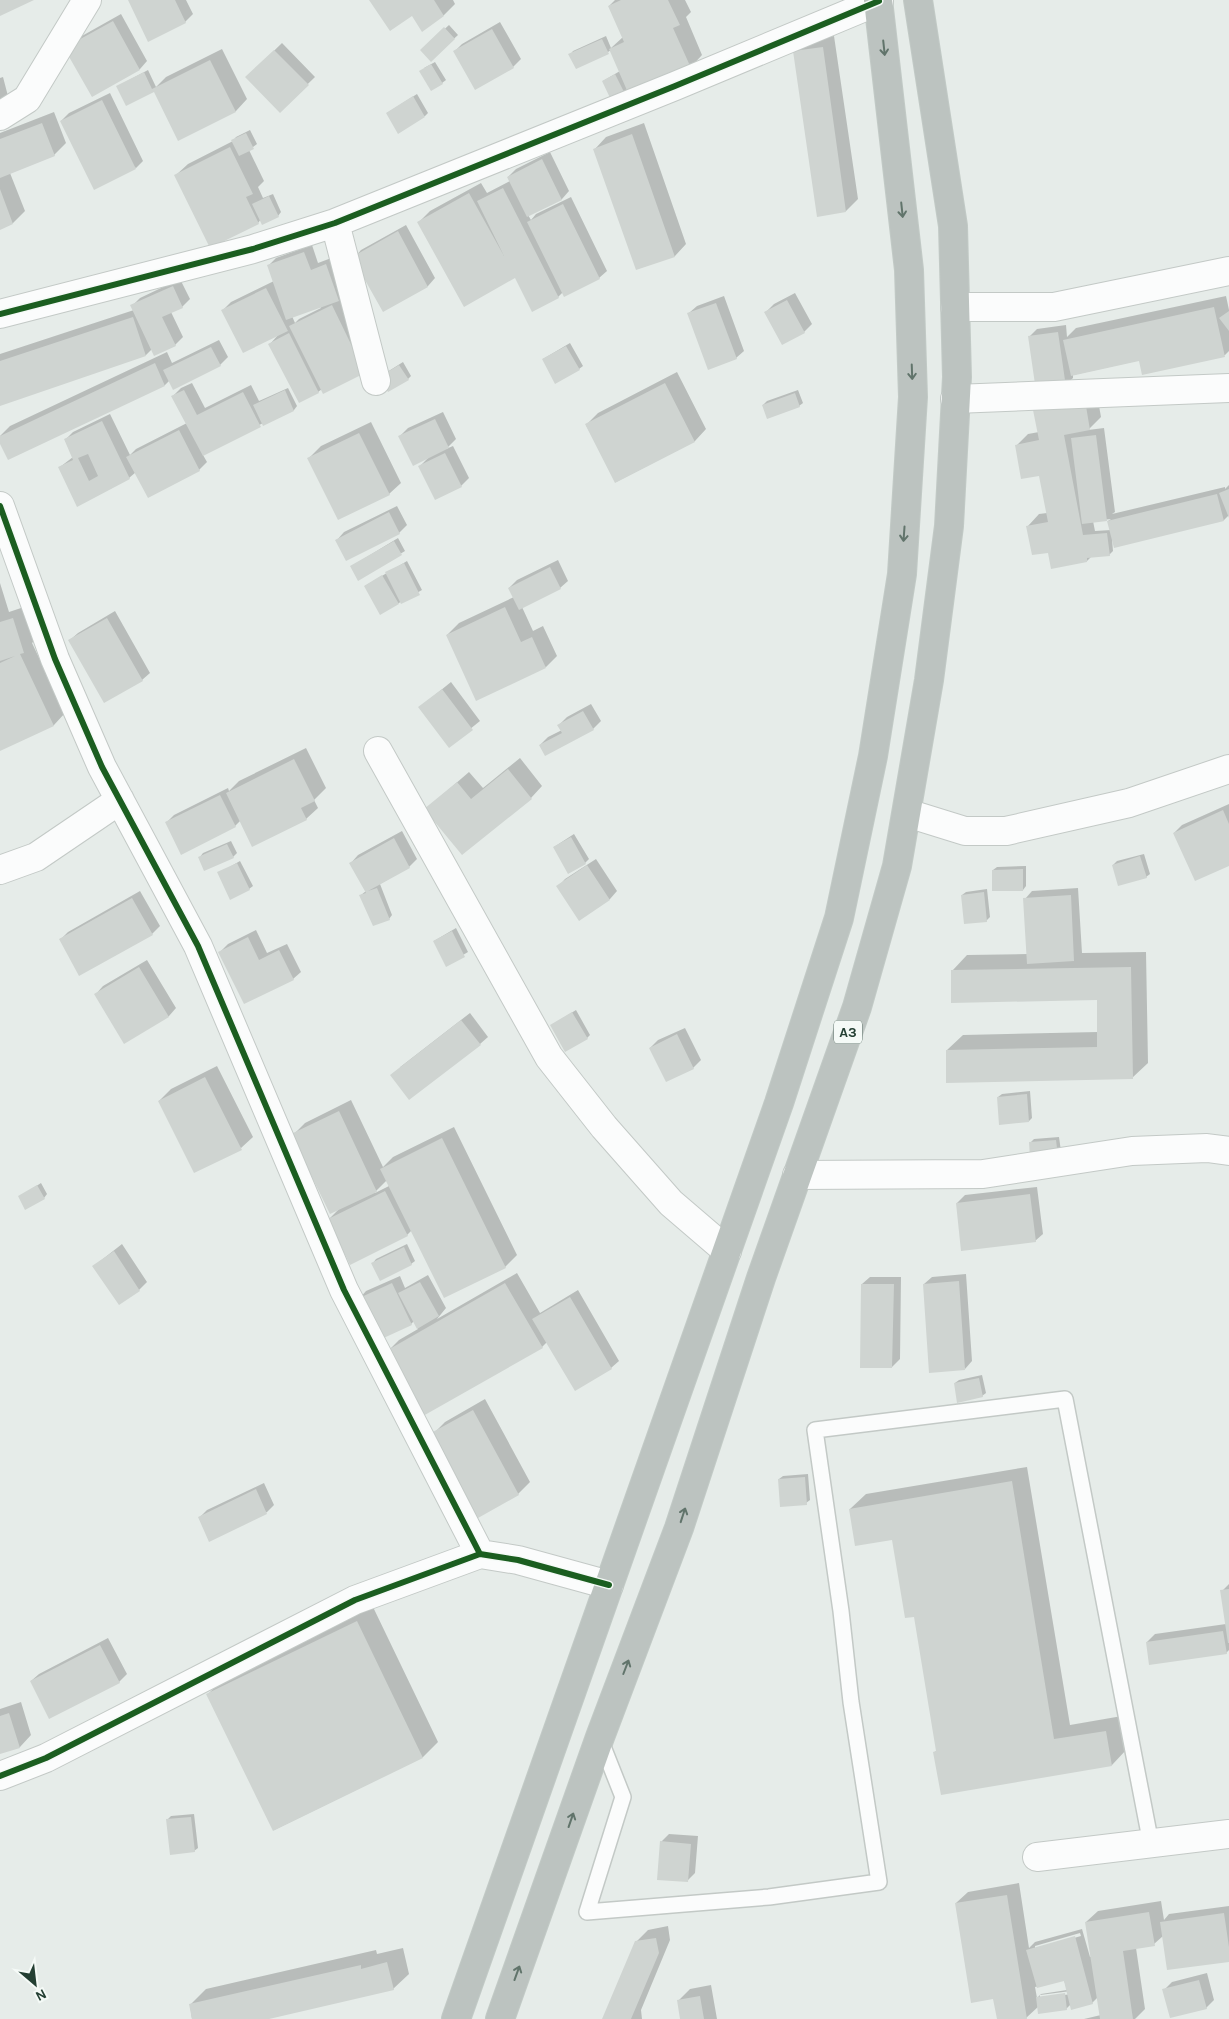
<svg xmlns="http://www.w3.org/2000/svg" width="1229" height="2019" font-family="Karla,sans-serif">
<rect width="100%" height="100%" fill="#e6ece9"/>
<path fill="#0003" fill-rule="evenodd" d="M129 0H186L193 14 185 22Z
M370 0H453L455 4 444 15 422 30 412 14Z
M615 0H685L691 12 686 17 702 55 691 67 625 95 603 81 620 71 611 50 608 52 570 55 573 51 606 36 611 48 623 37 609 6Z
M121 14 147 61 140 69 92 96 73 41Z
M500 22 521 59 513 67 454 52 462 44Z
M449 25 458 35 431 60 422 50Z
M834 36 858 199 846 211 818 215 794 51 806 40Z
M282 43 315 77 280 111 247 77Z
M222 49 247 99 236 111 178 139 154 90 118 86 148 70 156 87 166 77Z
M435 62 446 80 442 83 424 68Z
M3 77 9 100 0 108V78Z
M110 93 143 161 136 168 61 121 69 113Z
M417 94 428 113 425 116 387 113Z
M54 112 66 143 54 155 10 173 25 211 13 223 0 228V133Z
M644 123 686 244 675 256 637 269 595 149 606 137Z
M250 130 257 144 249 150 264 181 258 187 263 198 273 194 281 212 278 216 261 219 258 223 176 175 188 164 233 141 236 137Z
M550 152 569 191 562 199 528 215 531 220 536 214 571 197 607 271 599 278 563 292 558 297 418 223 430 211 481 183 487 193 510 181 508 177 516 169Z
M406 225 435 278 428 286 384 310 354 258 361 250Z
M312 245 318 263 334 257 346 292 340 298 372 365 322 389 318 392 270 344 279 334 223 310 231 302 274 281 269 265 276 258ZM320 306 321 308 299 319 295 323 292 316Z
M180 279 190 299 182 307 171 312 183 337 175 345 152 349 146 355 0 404V354L134 310 132 306 140 298Z
M795 293 812 324 804 332 766 312 774 304Z
M724 296 744 351 736 358 689 313 697 306Z
M1226 296 1229 310V351L1225 355 1143 373 1140 360 1073 375V378L1065 385 1029 337 1037 329 1066 325 1067 337 1076 328Z
M219 340 228 357 220 365 170 380 165 385 0 441V436L10 426 167 352 172 363Z
M570 343 583 366 579 369 543 359Z
M403 362 411 376 408 379 384 374Z
M677 372 706 429 695 441 616 482 586 425 598 413Z
M192 383 205 408 251 385 259 401 288 388 297 406 294 410 263 425V423L203 455 207 462 199 470 136 472 129 478 78 505 60 467 73 457 65 440 73 432 110 414 130 455 136 449 187 423 173 396 181 388Z
M1096 389 1101 417 1088 430 1104 428 1115 512 1112 514 1225 487V489L1229 485V515L1224 520 1112 539 1113 551 1109 555 1091 557 1087 561 1049 551 1028 526 1039 514 1047 513 1040 474 1016 446 1028 434 1039 432ZM1111 519 1108 521 1111 530 1095 531 1093 521Z
M798 390 803 403 799 406 763 405 767 401Z
M443 412 456 439 446 449 453 446 469 478 461 486 420 466 429 457 400 436 408 428Z
M371 422 401 483 389 494 309 458 321 446Z
M397 506 407 525 399 533 337 540 344 532Z
M398 538 405 551 359 579 352 566Z
M558 560 568 581 560 588 522 607 533 631 543 626 557 656 546 667 447 635 459 623 514 597 509 588 517 580Z
M407 561 422 590 381 613 365 586Z
M0 583 9 612 24 607 35 640 32 643 65 713 54 725 0 750Z
M115 611 150 673 142 680 70 640 78 633Z
M451 682 480 721 449 746 420 707Z
M591 704 601 721 593 729 540 745 548 737 562 730 559 725 567 717Z
M306 748 326 788 314 800 318 808 306 819 241 820 235 826 166 823 174 815 228 788 229 791 239 781Z
M520 758 542 786 531 798 426 809 469 772 483 788Z
M1229 804V864L1174 833 1182 825Z
M402 831 417 859 409 867 380 884 392 915 389 919 361 895 366 891 351 863 358 855Z
M574 834 589 859 585 863 554 847Z
M231 841 237 853 233 857H200L203 853Z
M1144 854 1150 874 1146 877 1113 865 1117 861Z
M596 859 617 891 610 899 579 919 558 887 565 879Z
M240 861 253 886 249 889 219 873Z
M1026 866V886L1023 890 993 870 997 867Z
M1078 888 1082 953 1146 952 1148 1063 1132 1078 947 1050 963 1035 1098 1032V999L952 971 967 955 1028 954 1025 899 1032 891Z
M987 889 990 917 986 921 962 895 966 892Z
M140 891 160 926 152 934 60 940 68 932Z
M456 928 468 952 446 965 434 941Z
M256 930 267 953 287 944 301 972 293 979 220 952 228 944Z
M147 960 176 1008 169 1016 125 1042 96 994 103 986Z
M576 1010 590 1035 587 1038 552 1025Z
M470 1013 488 1037 480 1044 399 1068Z
M685 1028 701 1060 693 1068 650 1048 658 1040Z
M217 1066 253 1137 241 1148 159 1101 171 1089Z
M1030 1091 1032 1118 1029 1121 998 1097 1002 1094Z
M351 1100 383 1167 393 1157 454 1127 517 1255 505 1267 412 1230 407 1235 329 1219 340 1208 293 1135 305 1123ZM387 1180 389 1186 375 1193V1192Z
M1059 1137 1061 1151 1030 1143 1034 1139Z
M41 1183 47 1194 44 1198 19 1197Z
M1037 1187 1043 1234 1035 1241 957 1203 965 1195Z
M122 1244 147 1282 139 1290 119 1303 94 1266Z
M407 1244 415 1261 411 1264 373 1263 376 1259Z
M517 1273 540 1313 578 1290 619 1361 611 1368 547 1342 542 1347 388 1351 399 1340 418 1329 414 1321 411 1324 359 1299 366 1291 400 1276 405 1288 428 1275 446 1308 437 1319Z
M966 1274 972 1361 965 1369 924 1284 932 1277Z
M870 1277H901L900 1359 892 1367 862 1284Z
M982 1375 986 1393 982 1396 955 1383 959 1380Z
M485 1399 530 1482 518 1494 433 1434 445 1422Z
M1027 1467 1070 1725 1122 1716 1127 1749 1112 1765 935 1752 937 1750 915 1615 893 1538 850 1509 866 1494Z
M808 1474 810 1500 806 1503 779 1479 783 1476Z
M264 1483 274 1505 267 1512 210 1540 199 1518 207 1510Z
M1229 1584V1650L1226 1653 1147 1642 1155 1634 1226 1624 1222 1591Z
M373 1607 438 1742 423 1757 274 1830 208 1694 223 1679Z
M108 1638 127 1674 119 1682 31 1681 39 1674Z
M21 1702 31 1735 20 1747 0 1753V1709Z
M194 1814 198 1848 194 1851 167 1820 171 1816Z
M669 1834 698 1836 695 1873 688 1880 661 1842Z
M1019 1883 1029 1948 1035 1942 1082 1929 1090 1957 1092 1956 1086 1922 1098 1911 1161 1901 1164 1920 1169 1914 1229 1906V1960L1163 1936 1154 1944 1136 1948 1145 2009 1135 2019H1084L1101 2015 1098 1997 1092 2003 1071 2004 1066 2009 1039 2006 1026 2018 998 2019 994 1998 956 1903 968 1892ZM1080 1933 1081 1936 1035 1949V1946ZM1064 1980 1067 1990 1041 1994 1037 1998 1035 1987ZM1071 1991 1072 1994 1040 1998V1995Z
M668 1926 670 1940 641 2010 642 2019H603L636 1942 648 1930Z
M403 1948 409 1974 393 1989 263 2019H192L190 2005 206 1989 376 1950 377 1954Z
M1207 1973 1214 2000 1206 2008 1164 1990 1172 1982Z
M711 1985 717 2019H682L678 2001 690 1989Z"/>
<path fill="#cfd4d1" fill-rule="evenodd" d="M0 0H34L0 16Z
M128 0H175L186 23 148 42Z
M369 0H434L444 16 422 32 412 16 390 31Z
M621 0H668L680 25 673 28 691 68 629 95 609 49 624 42 608 6Z
M113 21 140 70 92 97 64 48Z
M444 27 455 39 431 62 420 50Z
M492 29 514 68 475 90 453 51Z
M602 39 609 54 576 69 568 54Z
M823 47 846 212 817 217 793 51Z
M274 50 309 85 280 113 245 77Z
M210 60 236 112 178 141 154 92 126 106 116 86 144 72 152 89Z
M431 64 443 84 431 91 419 71Z
M615 74 626 96 612 102 602 81Z
M413 96 425 117 398 134 386 113Z
M102 100 136 169 94 190 60 121Z
M42 123 55 156 0 178V139Z
M246 133 254 149 239 156 231 140Z
M632 134 675 257 636 270 593 149Z
M230 147 253 194 246 197 259 224 210 248 174 175Z
M542 159 562 200 527 217 507 177Z
M503 188 559 298 532 312 515 278 464 307 417 222 469 193 504 256 477 201Z
M0 189 13 224 0 230Z
M269 196 279 217 262 225 252 204Z
M563 204 600 279 564 297 527 222Z
M398 231 428 287 383 312 352 257Z
M304 252 311 270 326 264 339 301 286 320 267 265Z
M173 286 183 308 162 317 176 346 154 356 130 305Z
M266 288 288 331 243 353 221 310Z
M787 300 805 333 782 345 764 312Z
M716 303 737 359 708 370 687 313Z
M332 305 365 373 323 394 289 326Z
M1214 307 1225 357 1142 375 1139 361 1071 376 1063 340Z
M1229 311V331L1219 318Z
M133 317 146 356 0 406V361Z
M1058 332 1066 387 1036 391 1028 336Z
M289 333 319 393 299 403 268 344Z
M566 346 580 370 555 384 542 359Z
M211 347 221 366 173 390 163 370Z
M155 363 165 386 8 460 0 444V436Z
M399 365 409 380 388 392 379 377Z
M665 383 695 442 615 483 585 424Z
M184 390 197 415 243 392 261 427 203 456 171 396Z
M285 390 294 411 263 426 253 405Z
M795 393 800 407 767 419 762 405Z
M1085 400 1090 430 1064 435 1083 535 1107 533 1110 556 1087 558V562L1051 569 1048 553 1032 555 1026 526 1048 522 1039 476 1021 479 1015 445 1039 440 1033 410Z
M435 419 449 448 413 466 398 436Z
M102 421 130 479 77 507 58 467 73 460 64 439ZM88 454 98 476 89 481 78 458Z
M179 430 200 471 148 498 126 457Z
M359 433 390 495 338 520 307 458Z
M1096 435 1107 521 1082 524 1071 438Z
M445 453 462 487 435 500 418 466Z
M1229 489V518L1219 493Z
M1217 494 1224 521 1114 548 1107 521Z
M389 512 400 534 346 561 335 540Z
M394 541 402 555 358 581 350 566Z
M404 563 420 595 401 604 385 572Z
M550 567 561 589 519 610 508 588Z
M382 575 399 604 380 615 364 586Z
M505 607 521 642 532 637 546 668 476 701 446 635Z
M13 618 24 653 20 654 54 726 0 751V663L15 656 0 661V622Z
M107 618 143 681 104 703 68 640Z
M442 689 473 730 449 748 418 707Z
M583 711 594 730 545 756 539 745 562 733 557 725Z
M294 759 315 801 301 808 307 820 252 847 226 793Z
M508 769 532 799 462 855 424 809 457 782 471 799Z
M220 795 236 827 181 855 165 822Z
M1223 810 1229 824V866L1195 881 1173 833Z
M571 837 586 864 568 874 553 847Z
M394 838 410 868 368 891 377 888 390 920 373 926 359 895 366 893 349 863Z
M227 844 234 858 204 871 198 857Z
M1140 856 1147 878 1118 886 1112 865Z
M237 863 250 890 230 900 217 872Z
M587 865 610 900 579 921 556 886Z
M1023 869V891H992V870Z
M984 892 987 922 964 924 961 895Z
M1071 895 1074 961 1027 964 1023 898Z
M132 898 153 935 79 976 59 939Z
M452 931 465 957 446 967 433 941Z
M248 937 259 960 279 950 294 980 244 1004 218 952Z
M139 967 169 1017 124 1044 94 994Z
M1131 967 1133 1079 946 1083V1050L1097 1047V1000L951 1003V970Z
M572 1012 588 1039 565 1052 550 1025Z
M461 1020 481 1045 409 1100 390 1075Z
M677 1034 694 1069 666 1082 649 1048Z
M205 1077 242 1150 194 1173 158 1101Z
M1027 1094 1029 1122 999 1125 997 1097Z
M339 1111 377 1192 330 1214 291 1134Z
M442 1138 506 1268 444 1298 380 1169Z
M1056 1140 1058 1156 1030 1158 1029 1142Z
M37 1185 45 1199 25 1210 18 1196Z
M385 1191 408 1236 350 1265 328 1219Z
M1030 1194 1036 1242 961 1251 956 1203Z
M404 1247 412 1265 380 1281 371 1263Z
M114 1251 140 1291 119 1305 92 1266Z
M959 1281 965 1370 929 1373 923 1284Z
M420 1282 439 1316 417 1329 398 1293Z
M392 1283 412 1325 377 1341 357 1299Z
M505 1283 543 1348 423 1416 386 1351Z
M861 1284H894L892 1368H860Z
M570 1297 612 1369 575 1391 532 1319Z
M979 1378 983 1397 957 1403 954 1383Z
M473 1410 519 1495 478 1518 431 1433Z
M805 1477 807 1505 780 1507 778 1479Z
M1012 1481 1054 1739 1106 1731 1112 1766 941 1795 933 1752 936 1751 914 1617 905 1618 892 1540 855 1546 849 1509Z
M256 1489 267 1514 209 1542 198 1517Z
M1229 1589V1643H1228L1220 1590Z
M357 1621 423 1758 273 1831 206 1694Z
M1223 1631 1227 1654 1149 1665 1146 1642Z
M100 1645 120 1683 49 1719 30 1681Z
M9 1713 20 1748 0 1754V1716Z
M191 1817 195 1852 170 1855 166 1819Z
M660 1841 691 1844 688 1882 657 1880Z
M1007 1895 1027 2019H997L993 1999 971 2003 955 1903Z
M1149 1912 1155 1946 1123 1951 1133 2019H1100L1085 1922Z
M1224 1913 1229 1947V1962L1167 1970 1160 1922Z
M1075 1936 1093 2004 1071 2010 1064 1981 1037 1988 1026 1950Z
M656 1938 659 1953 631 2019H602L635 1941Z
M387 1962 394 1990 269 2019H192L189 2004 361 1965V1969Z
M1199 1980 1207 2009 1170 2018 1162 1989Z
M1065 1993 1067 2010 1038 2014 1036 1997Z
M700 1996 704 2019H680L677 2000Z"/>
<g fill="none" stroke-linecap="round" stroke-linejoin="round">
<g stroke="#c3c9c6" stroke-width="18">
<path id="lane" d="M600 1739 623 1797 587 1912 769 1897 879 1882 851 1702 841 1611 815 1430 1065 1399 1151 1844"/>
</g>
<g stroke="#c3c9c6" stroke-width="30">
<path id="street" d="M0 116 27 99 87 0
M335 223 376 381
M955 307H1054L1229 271
M0 314 253 249 335 223 675 86 879 1
M955 399 1229 388
M0 506 55 659 102 767 198 946 344 1290 480 1554
M378 751 549 1057 604 1127 671 1203 727 1251
M907 813 965 831H1006L1129 803 1229 769
M0 870 36 857 120 800
M797 1175 983 1174 1132 1151 1207 1148 1229 1151
M0 1776 46 1758 355 1600 480 1554 518 1560 609 1585
M1037 1857 1229 1834"/>
</g>
<g stroke="#c2cac6" stroke-width="30">
<path id="highway" d="M456 2019 779 1103 839 918 873 756 902 574 913 397 909 270 878 0
M500 2019 600 1737 679 1528 761 1278 857 1007 897 866 929 680 949 526 957 377 953 226 918 0"/>
</g>
<use href="#lane" stroke="#fbfcfc" stroke-width="15"/>
<use href="#street" stroke="#fbfcfc" stroke-width="28"/>
<use href="#highway" stroke="#bcc3c0" stroke-width="28"/>
<g stroke="#f5faf7" stroke-width="9">
<path id="cycleway" d="M0 314 253 249 335 223 675 86 879 1
M0 506 55 659 102 767 198 946 344 1290 480 1554
M0 1776 46 1758 355 1600 480 1554 518 1560 609 1585"/>
</g>
<use href="#cycleway" stroke="#1b5e20" stroke-width="6"/>
</g>
<defs><path id="oneway-shaft" d="M-6 0H5M1.5-3L5.5 0L1.5 3" fill="none" stroke-width="1.6" stroke-linecap="round" stroke-linejoin="round" transform="scale(1.25)"/></defs>
<g stroke="#61746b">
<use href="#oneway-shaft" transform="translate(884 48) rotate(84)"/>
<use href="#oneway-shaft" transform="translate(902 210) rotate(84)"/>
<use href="#oneway-shaft" transform="translate(912 372) rotate(88)"/>
<use href="#oneway-shaft" transform="translate(904 534) rotate(94)"/>
<use href="#oneway-shaft" transform="translate(683 1515) rotate(-72)"/>
<use href="#oneway-shaft" transform="translate(626 1667) rotate(-69)"/>
<use href="#oneway-shaft" transform="translate(571 1820) rotate(-71)"/>
<use href="#oneway-shaft" transform="translate(517 1973) rotate(-70)"/>
</g>
<g text-anchor="middle" stroke-width="4" stroke-linejoin="round" paint-order="stroke">
<rect fill="#f5faf7" stroke="#63776e" stroke-width="1" x="834" y="1020.5" width="28" height="23" rx="4"/>
<g font-size="14" font-weight="bold" fill="#243f33">
<text x="848" y="1037">A3</text>
</g>
</g>
<g transform="translate(35 1984) rotate(152)" stroke="#f5faf7" stroke-width="4" paint-order="stroke">
<path d="M0-4L9 19L0 12L-9 19Z" fill="#243f33"/>
<text y="-8" font-size="14" font-weight="bold" text-anchor="middle" fill="#243f33">N</text>
</g>
</svg>
